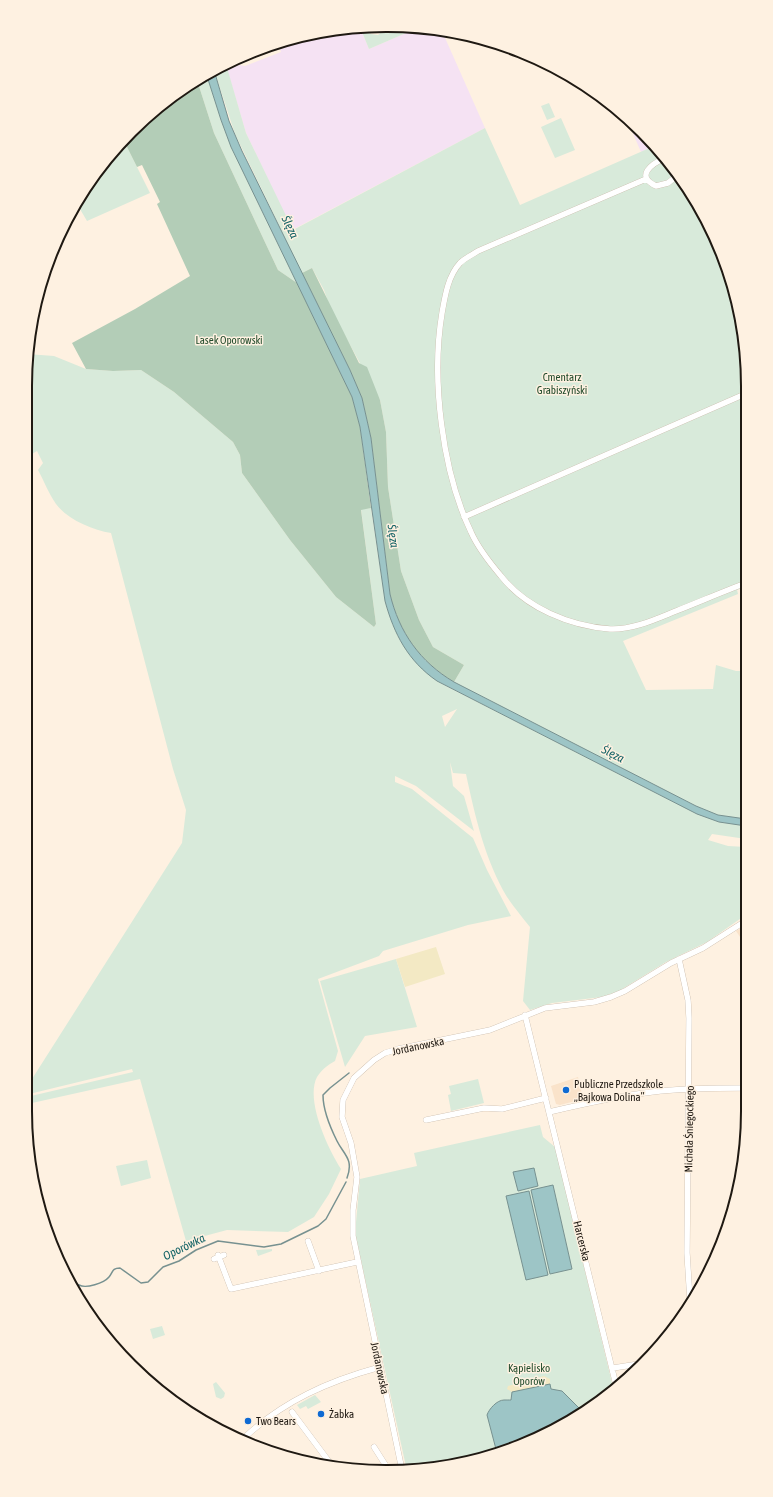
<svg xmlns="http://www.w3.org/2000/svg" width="773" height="1497" font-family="'Asap Condensed',sans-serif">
<rect width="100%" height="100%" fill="#fef1e1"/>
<path fill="#f5e2f3" d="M360 27 369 49 420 27 442 31 485 128 292 230 246 133 227 69 239 65 245 66 281 52 278 42 340 28Z
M625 115 654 146 641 152Z"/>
<path fill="#fae3ca" d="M747 925V947L736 931Z
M578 1077 583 1099 560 1105 556 1104 551 1086Z"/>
<path fill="#d8eada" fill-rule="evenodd" d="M389 26 420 27 369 49 360 27H365L371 34 378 35Z
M226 64 246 133 293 230 485 128 520 205 654 146 673 167 720 248 745 339 746 587 737 590 738 594 623 641 646 690 713 689 716 665 736 671H743L746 701V819L718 815 696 806 454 682 464 665 433 647 419 620 401 571 388 487 386 432 380 400 331 310 324 290 312 268 302 273 235 134 214 70Z
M206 73 221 120 231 147 297 283 278 270 214 133 197 80Z
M549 103 555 117 547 120 541 106Z
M561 118 575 150 555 158 541 127Z
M124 141 150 193 87 221 77 204 100 166Z
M27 354 54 356 86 369 113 371 141 370 174 392 233 442 240 455 242 473 290 540 336 597 374 627 376 624 361 509 371 508 385 601C396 640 412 666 448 687L697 814 719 822 746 826V839L712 834 708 840 728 846 746 847 747 914 707 942 666 962 619 991 602 997 552 1003 530 1010 523 1001 530 927C522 917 514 907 507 897 485 860 475 816 466 774L453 773 450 762 453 786 464 796 474 831 416 786 395 776V782L412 789 473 838 487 870 511 916 468 925 383 951 379 956 318 979 338 1051 335 1061C328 1065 322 1069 317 1077 305 1100 328 1149 341 1169L329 1194 314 1217 288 1232 227 1230 186 1241 140 1079 32 1103 31 1096 133 1072 132 1069 25 1095V1090L182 843 186 810 173 769 111 533C92 530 67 519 56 504 49 494 44 481 38 470L43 463 37 451 32 454 26 438ZM457 709 445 727 442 716Z
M396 959 417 1027 365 1036 345 1067 320 981Z
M478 1079 484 1103 451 1111 448 1095 451 1094 449 1086Z
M540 1125 543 1137 555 1147 613 1387 546 1435 480 1460 407 1471 355 1233 360 1179 417 1166 414 1153ZM553 1185 572 1269 550 1274Z
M147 1160 151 1178 121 1186 116 1166Z
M272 1249V1251L258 1256 256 1250Z
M162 1326 165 1335 153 1339 150 1329Z
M216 1382 225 1393 224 1397 221 1399 216 1397 213 1384Z
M315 1395 321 1402 308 1409 306 1406 300 1409 297 1405Z"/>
<path fill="#b3cdb7" d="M197 80 214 133 278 270 297 283 352 397 360 427 371 508 361 510 376 624 374 627 336 597 290 540 242 473 240 455 233 442 174 392 141 370 113 371 86 369 72 343 135 309 190 276 157 204 160 202 142 165 137 167 124 141 148 115Z
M312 268 359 363 367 367 380 400 386 432 388 487 401 571 419 620 433 647 464 665 454 682C420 662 399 632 390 594L371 438 362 398 350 370 302 273Z"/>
<path fill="#f3e9c4" d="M436 947 445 974 405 987 396 959Z
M544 1376 550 1379V1384L512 1392 507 1389 508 1386Z"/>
<path fill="#9dc5c6" stroke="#779190" d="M214 70 229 121 242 151 350 370 362 398 371 438 390 594C399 632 420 662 454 682L696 806 718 815 746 819V826L719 822 697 814 437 681C408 661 394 634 385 601L360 427 352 397 231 147 221 120 206 73Z
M534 1168 538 1186 518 1191 513 1172Z
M553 1185 572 1269 550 1274 531 1190Z
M529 1191 548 1275 526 1280 506 1196Z
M550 1384 551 1389 562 1391 581 1410 546 1435 497 1453 487 1415C489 1409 497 1400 504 1400 507 1400 509 1400 511 1400L512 1392Z"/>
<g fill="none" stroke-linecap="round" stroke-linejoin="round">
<path stroke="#779190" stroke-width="1.5" d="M347 1178C354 1159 344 1155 337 1141 330 1127 323 1110 323 1095L330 1088 349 1073
M58 1253C65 1260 74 1284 79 1285 86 1289 104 1283 109 1277 113 1272 112 1268 120 1268L141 1283 148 1282 163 1267 179 1261 196 1250 218 1241 264 1247 281 1244 318 1226 326 1219 346 1182"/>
<g stroke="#c2b19f" stroke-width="6">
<path id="street" d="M665 158C651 164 635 176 656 186L668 183 678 175
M646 179 478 251C472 255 465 258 460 263 448 276 445 296 442 313 431 379 442 471 471 532 478 548 490 563 501 576 526 608 570 626 610 629 633 630 656 619 676 611 699 602 722 592 746 583
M464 517 745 394
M679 959 688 1000 689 1018 687 1253 690 1300
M745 1005H747
M525 1015 616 1385
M549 1112C583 1104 617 1096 652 1092 683 1088 715 1088 747 1088
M426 1120 484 1108 502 1109 546 1098
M308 1241 319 1271
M218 1255 231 1289 357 1262
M214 1259 224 1255
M613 1368 645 1363
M292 1412 330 1463
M244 1438C283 1401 329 1381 380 1367
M374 1447 388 1469
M402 1470 353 1236V1210L357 1177 351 1143 342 1117 343 1100 354 1078 374 1060 385 1053 398 1049 490 1030 545 1008 594 1002 611 997 625 991 671 963 703 948 747 920"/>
</g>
<use href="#street" stroke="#fff" stroke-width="5.5"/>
</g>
<g fill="#0e6ad3" stroke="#fef1e1" stroke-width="1.5">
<circle cx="566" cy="1090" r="4"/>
<circle cx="321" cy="1414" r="4"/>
<circle cx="248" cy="1421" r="4"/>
</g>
<g text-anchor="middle" stroke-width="3" stroke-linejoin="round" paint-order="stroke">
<g font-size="11" fill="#204a2a" stroke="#fef1e1">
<text x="229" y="344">Lasek Oporowski</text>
<text x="562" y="381">Cmentarz<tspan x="562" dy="13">Grabiszyński</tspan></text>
<text x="529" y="1372">Kąpielisko<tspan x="529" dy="13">Oporów</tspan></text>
</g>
<g font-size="11" fill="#1f1912" stroke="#fef1e1">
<text transform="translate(418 1046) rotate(-12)" y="4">Jordanowska</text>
<text transform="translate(689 1129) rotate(-89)" y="4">Michała Śniegockiego</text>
<text transform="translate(582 1241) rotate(76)" y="4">Harcerska</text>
<text transform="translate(380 1368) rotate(78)" y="4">Jordanowska</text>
</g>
<g font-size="11" fill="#1f1912" stroke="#fef1e1" text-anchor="start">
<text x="574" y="1088">Publiczne Przedszkole<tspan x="574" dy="13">„Bajkowa Dolina”</tspan></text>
<text x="329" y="1418">Żabka</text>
<text x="256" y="1425">Two Bears</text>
</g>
<g font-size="12" font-style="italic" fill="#146366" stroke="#fef1e1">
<text transform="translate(290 227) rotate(64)" y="4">Ślęza</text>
<text transform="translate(393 536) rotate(82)" y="4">Ślęza</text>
<text transform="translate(613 754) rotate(27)" y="4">Ślęza</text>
<text transform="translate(184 1247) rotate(-26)" y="4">Oporówka</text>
</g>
</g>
<path d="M0 0H773V1497H0ZM386 32H387A354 354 0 0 1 741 386V1111A354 354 0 0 1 387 1465H386A354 354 0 0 1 32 1111V386A354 354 0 0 1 386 32Z" fill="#fef1e1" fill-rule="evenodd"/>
<path fill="none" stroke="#1f1912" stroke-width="2" d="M386 32H387A354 354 0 0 1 741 386V1111A354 354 0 0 1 387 1465H386A354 354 0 0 1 32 1111V386A354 354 0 0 1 386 32Z"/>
</svg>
